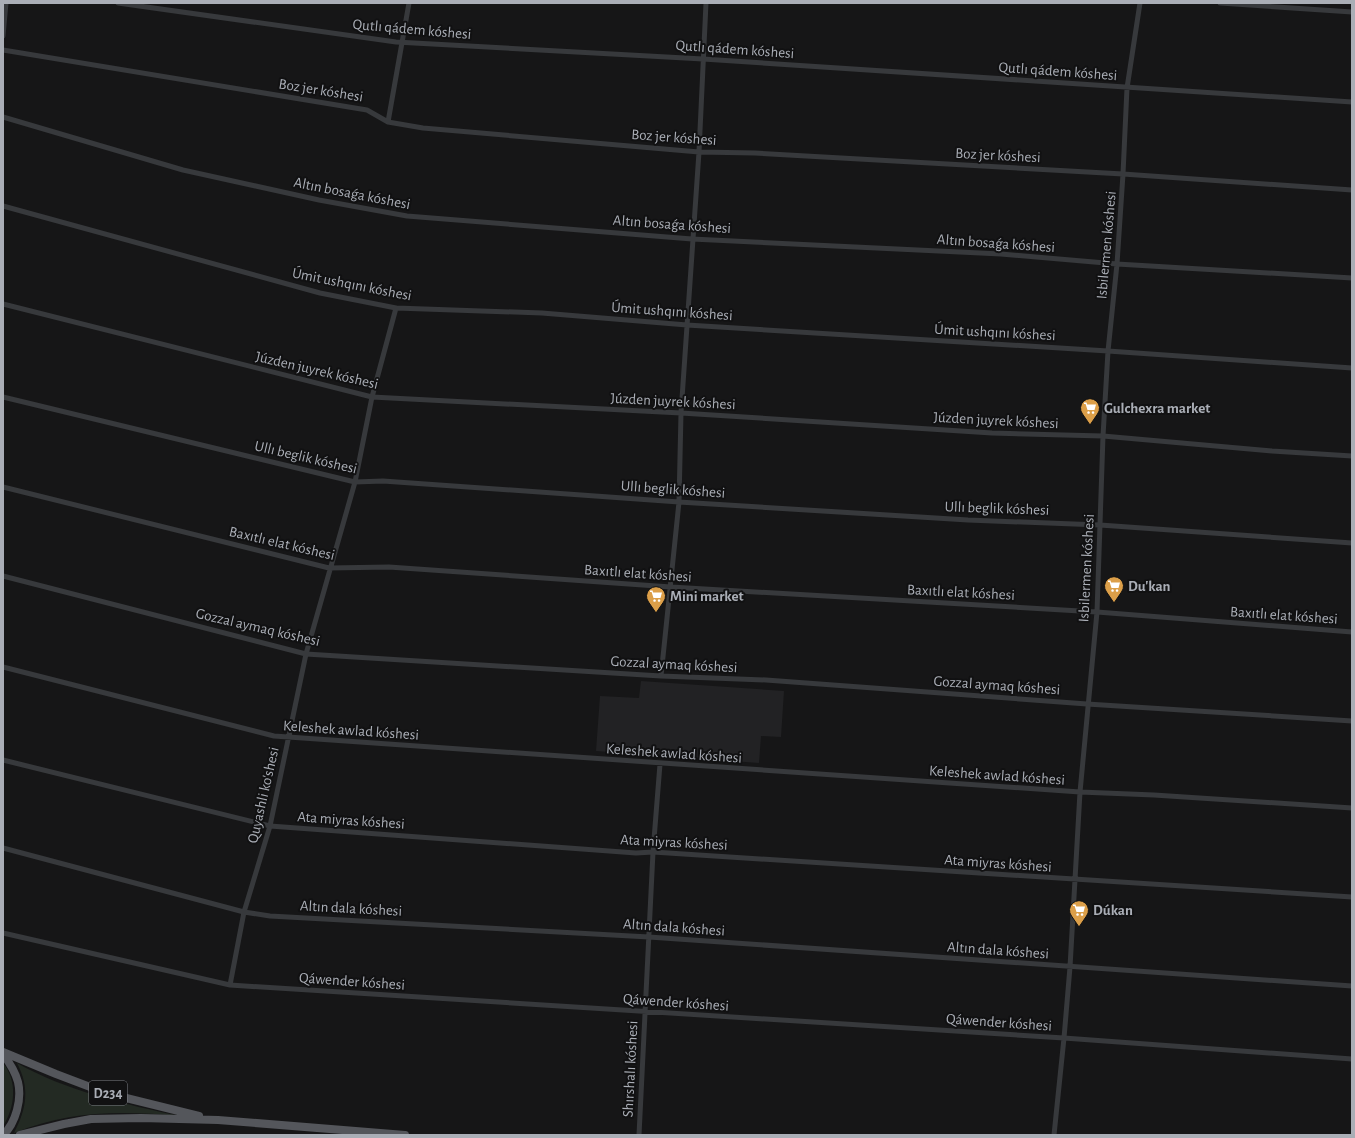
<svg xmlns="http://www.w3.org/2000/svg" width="1355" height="1138" font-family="'Alegreya Sans',sans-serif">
<rect width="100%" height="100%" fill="#161617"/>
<path fill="#222224" d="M641 681 784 691 781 737 761 736 759 763 596 751 600 696 639 698Z"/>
<path fill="#232a23" d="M3 1063C18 1081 15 1108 3 1126Z
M17 1063C64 1090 127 1105 180 1116 121 1111 71 1110 14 1133 27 1108 30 1088 17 1063Z"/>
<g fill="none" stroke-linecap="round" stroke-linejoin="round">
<path stroke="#37393c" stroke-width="5" d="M118 3 396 42 703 59 1352 102
M1220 3 1352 12
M3 36 6 3
M3 50 367 110 388 122 423 128 699 152 755 153 1123 174 1352 190
M3 117 183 170 319 200 407 216 692 239 1001 254 1117 264 1352 278
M388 122 409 3
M3 206 320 293 396 308 542 313 687 325 1108 351 1352 368
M3 304 372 397 681 413 992 433 1103 436 1272 451 1352 456
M3 397 355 482 383 481 679 502 968 520 1100 525 1352 543
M3 487 329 568 389 567 671 587 1097 612 1352 632
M3 576 306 654 661 676 766 680 1087 704 1352 721
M3 667 274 736 1080 792 1154 795 1352 808
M661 676 679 502 681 413 699 152 706 3
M3 760 270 826 636 853 653 852 1352 897
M3 848 244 912 270 916 649 937 1352 986
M3 933 230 985 1064 1038 1352 1059
M230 985 244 912 270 826 306 654 355 482 372 397 396 308
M639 1135 653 852 660 764
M1054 1135 1064 1038 1070 967 1080 792 1097 612 1103 436 1108 351 1117 264 1123 174 1127 88 1140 3"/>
<path stroke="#54565b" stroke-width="8" d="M3 1052 56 1074 106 1093 199 1116
M3 1054C9 1062 15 1071 18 1082 22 1099 16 1123 3 1135
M20 1135 64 1124 91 1119 141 1118 218 1120 405 1135"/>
</g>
<defs>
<g id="supermarket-pin" transform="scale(1)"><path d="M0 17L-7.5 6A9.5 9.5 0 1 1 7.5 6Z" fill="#dc9f49" stroke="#111112"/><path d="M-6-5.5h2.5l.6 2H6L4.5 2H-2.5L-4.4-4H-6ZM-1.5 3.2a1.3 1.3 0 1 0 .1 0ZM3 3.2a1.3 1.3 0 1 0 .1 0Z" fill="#fff"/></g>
</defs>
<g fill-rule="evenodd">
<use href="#supermarket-pin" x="1090" y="408"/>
<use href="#supermarket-pin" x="1114" y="586"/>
<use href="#supermarket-pin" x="656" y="596"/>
<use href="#supermarket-pin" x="1079" y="910"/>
</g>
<g text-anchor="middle" stroke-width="4" stroke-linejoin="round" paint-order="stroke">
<rect fill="#111112" stroke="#7c7f85" stroke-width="1" x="89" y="1081" width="38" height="24" rx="3"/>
<g font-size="14" font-weight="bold" fill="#aaaeb6">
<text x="108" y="1098">D234</text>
</g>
<g font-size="15" fill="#aaaeb6" stroke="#111112">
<text transform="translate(412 29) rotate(5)" y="5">Qutlı qádem kóshesi</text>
<text transform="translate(735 49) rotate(4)" y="5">Qutlı qádem kóshesi</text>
<text transform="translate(1058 71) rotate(4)" y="5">Qutlı qádem kóshesi</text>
<text transform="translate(321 90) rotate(9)" y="5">Boz jer kóshesi</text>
<text transform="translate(674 137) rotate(4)" y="5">Boz jer kóshesi</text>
<text transform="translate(998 155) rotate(3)" y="5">Boz jer kóshesi</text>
<text transform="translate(352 193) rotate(11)" y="5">Altın bosaǵa kóshesi</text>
<text transform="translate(672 224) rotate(4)" y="5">Altın bosaǵa kóshesi</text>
<text transform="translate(996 243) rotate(4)" y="5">Altın bosaǵa kóshesi</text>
<text transform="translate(1106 245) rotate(-85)" y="5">Isbilermen kóshesi</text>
<text transform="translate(352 284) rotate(11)" y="5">Úmit ushqını kóshesi</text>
<text transform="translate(672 311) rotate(4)" y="5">Úmit ushqını kóshesi</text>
<text transform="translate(995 332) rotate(3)" y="5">Úmit ushqını kóshesi</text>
<text transform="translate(317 370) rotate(13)" y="5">Júzden juyrek kóshesi</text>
<text transform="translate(673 401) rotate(3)" y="5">Júzden juyrek kóshesi</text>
<text transform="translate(996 420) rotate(3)" y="5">Júzden juyrek kóshesi</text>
<text transform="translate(306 457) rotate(13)" y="5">Ullı beglik kóshesi</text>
<text transform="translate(673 489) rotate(4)" y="5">Ullı beglik kóshesi</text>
<text transform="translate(997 508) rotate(2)" y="5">Ullı beglik kóshesi</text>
<text transform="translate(282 543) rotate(13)" y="5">Baxıtlı elat kóshesi</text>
<text transform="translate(1086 568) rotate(-87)" y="5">Isbilermen kóshesi</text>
<text transform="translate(638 573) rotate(4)" y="5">Baxıtlı elat kóshesi</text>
<text transform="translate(961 592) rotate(3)" y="5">Baxıtlı elat kóshesi</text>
<text transform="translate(1284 615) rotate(4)" y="5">Baxıtlı elat kóshesi</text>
<text transform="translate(258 627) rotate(13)" y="5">Gozzal aymaq kóshesi</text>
<text transform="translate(674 664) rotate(3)" y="5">Gozzal aymaq kóshesi</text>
<text transform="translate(997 685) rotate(4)" y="5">Gozzal aymaq kóshesi</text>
<text transform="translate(351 730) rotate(4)" y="5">Keleshek awlad kóshesi</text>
<text transform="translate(674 753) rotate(4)" y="5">Keleshek awlad kóshesi</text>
<text transform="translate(997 775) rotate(4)" y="5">Keleshek awlad kóshesi</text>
<text transform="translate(263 795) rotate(-77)" y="5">Quyashli ko'shesi</text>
<text transform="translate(351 820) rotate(4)" y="5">Ata miyras kóshesi</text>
<text transform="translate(674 842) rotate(3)" y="5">Ata miyras kóshesi</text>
<text transform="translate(998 863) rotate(4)" y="5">Ata miyras kóshesi</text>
<text transform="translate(351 908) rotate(3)" y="5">Altın dala kóshesi</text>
<text transform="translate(674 927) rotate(4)" y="5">Altın dala kóshesi</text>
<text transform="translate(998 950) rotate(4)" y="5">Altın dala kóshesi</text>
<text transform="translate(352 981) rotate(4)" y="5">Qáwender kóshesi</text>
<text transform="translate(676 1002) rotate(4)" y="5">Qáwender kóshesi</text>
<text transform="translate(999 1022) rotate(4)" y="5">Qáwender kóshesi</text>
<text transform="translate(630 1069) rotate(-87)" y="5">Shırshalı kóshesi</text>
</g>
<g font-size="15" font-weight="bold" fill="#aaaeb6" stroke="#111112" text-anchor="start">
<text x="1104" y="413">Gulchexra market</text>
<text x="1128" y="591">Du'kan</text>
<text x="670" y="601">Mini market</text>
<text x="1093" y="915">Dúkan</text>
</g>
</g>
<rect width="1355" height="1138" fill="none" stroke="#aaaeb6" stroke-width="8"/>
</svg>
